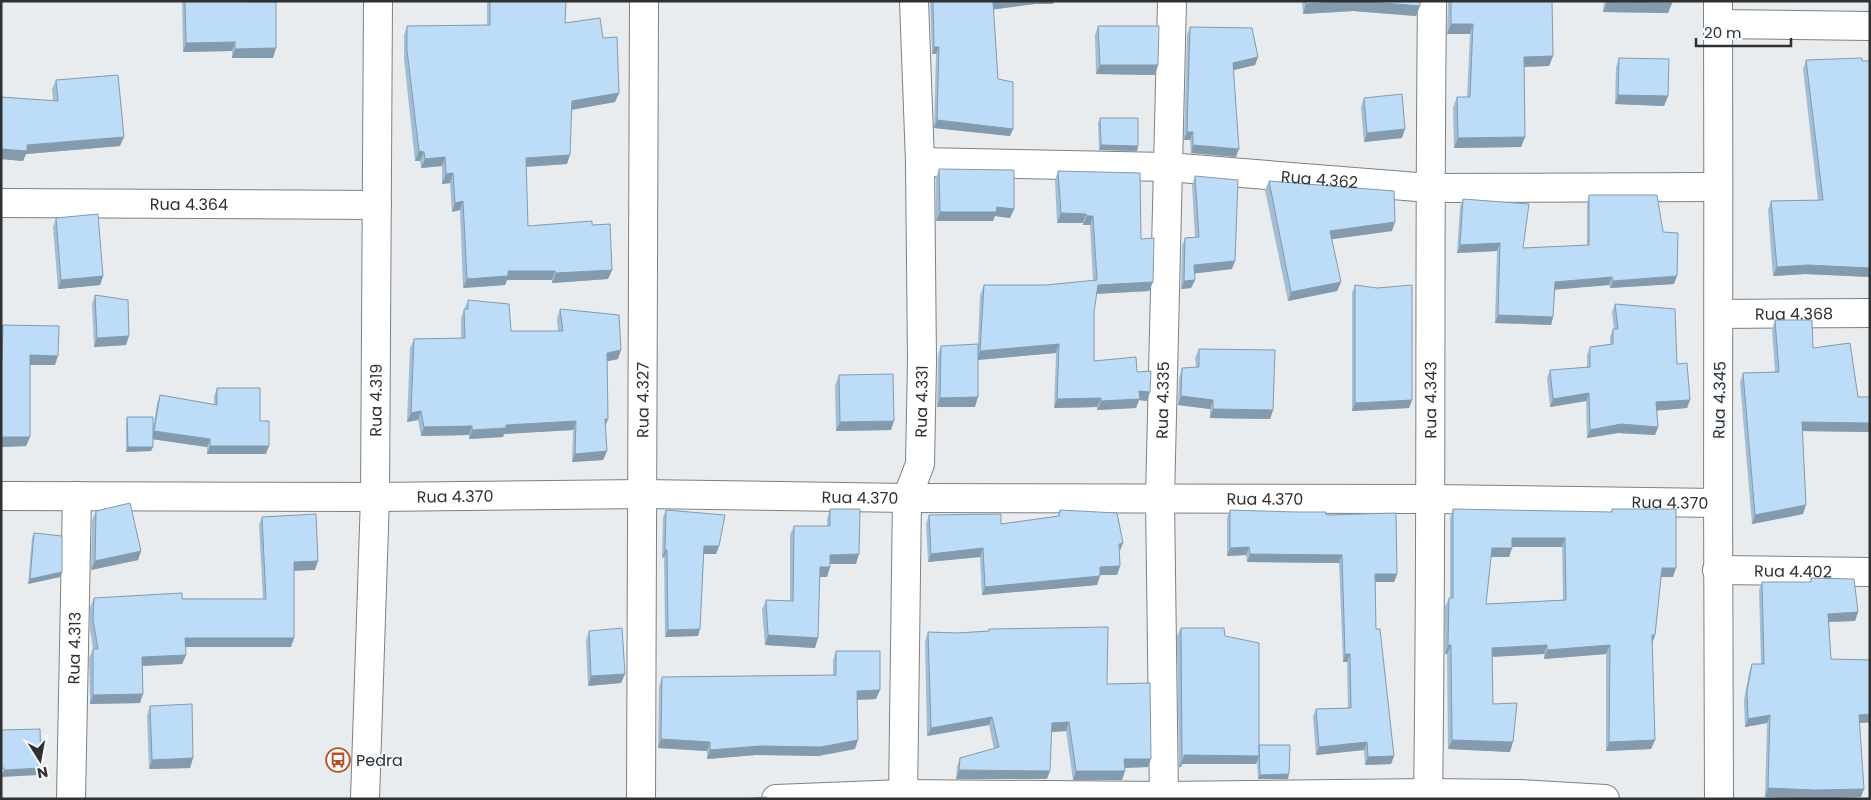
<svg xmlns="http://www.w3.org/2000/svg" width="1871" height="800" font-family="Poppins,sans-serif">
<rect width="100%" height="100%" fill="#e8ecef"/>
<g fill="none" stroke-linecap="round" stroke-linejoin="round">
<g stroke="#7e8183" stroke-width="30">
<g id="minor">
<path d="M1718 1C1719 267 1717 533 1719 799"/>
<path d="M1718 24 1870 26"/>
<path id="s1" d="M920 162 1168 167 1430 188 1718 187"/>
<path id="s2" d="M1 203 377 205"/>
<path id="s3" d="M1719 314 1870 313"/>
<path id="s4" d="M1 496 375 497 642 494 907 498 1431 499 1717 503"/>
<path id="s5" d="M1717 570 1870 572"/>
<path id="s6" d="M71 799 77 496"/>
<path id="s7" d="M365 799 375 497 378 1"/>
<path id="s8" d="M641 799 644 1"/>
<path d="M776 799 903 794 1164 796 1428 793 1520 794 1605 799"/>
<path id="s9" d="M903 799 907 498 920 464 922 361 920 162 914 1"/>
<path id="s10" d="M1164 799 1160 498 1172 1"/>
<path id="s11" d="M1428 799C1432 533 1429 267 1432 1"/>
</g>
</g>
<use href="#minor" stroke="#fff" stroke-width="28"/>
</g>
<path fill="#a2bdd4" fill-rule="evenodd" d="M182 1H248L273 58H232V51L183 52Z
M487 1H566L565 23 603 38 619 93 615 102 572 110 567 164 526 167 528 226 592 225 612 270 608 279 552 283V280H507L505 285 463 288 460 210 452 212 450 183 442 184V166L421 168 420 161H415L404 59V35L407 26 487 25Z
M930 1H1054L1053 4H1035L993 9 998 79 1013 129 1010 136 934 128 936 54H932Z
M1302 1H1420L1416 16 1353 11 1303 14Z
M1448 1H1552L1553 56 1549 66 1524 67 1525 137 1521 147 1454 148 1453 107 1457 97H1467L1470 34H1447Z
M1604 1H1672V3L1668 13 1603 12Z
M1098 26 1158 65 1155 75 1096 74 1095 35Z
M1190 27 1258 57 1255 65 1233 70 1236 157 1191 153 1190 140H1184L1187 35Z
M1619 58 1668 96 1664 106 1615 104 1616 67Z
M1806 60 1870 61V277L1805 274 1773 276 1768 210 1771 201 1818 200 1803 69Z
M56 80 120 146 26 154 23 161 1 159V97L53 101 52 89Z
M1364 98 1402 138 1364 142 1361 107Z
M1100 118 1138 146 1137 151 1099 150 1098 123Z
M939 169 1014 209 1010 218 995 216 993 221H936V178Z
M1058 171 1141 239 1153 282 1149 291 1096 294 1094 312V361L1137 372 1147 401 1139 400 1136 408 1097 410V407L1054 408 1056 353 978 360 975 407H937L938 355 941 346 978 344 980 295 984 285H1046L1093 281 1090 225H1083V223H1057L1055 180Z
M1195 176 1232 269 1194 273 1195 280 1191 288 1181 289 1182 246 1185 238 1195 237 1192 185Z
M1269 181 1392 231 1331 239 1341 282 1337 291 1288 301 1265 190Z
M1589 195 1663 232 1674 284 1610 288 1609 285 1555 289 1553 317 1551 325 1495 323 1497 251 1457 253 1460 207 1463 199 1523 248 1587 245V203Z
M56 218 103 276 100 285 58 289 53 227Z
M1355 285 1412 400 1409 408 1352 411V293Z
M95 295 126 345 94 347 92 304Z
M468 300 511 331H558L557 318 560 309 618 359 607 361 605 426 607 451 603 460 572 462 573 430 504 434 503 437 469 439V435L421 436 418 420 407 422 410 348 414 339 461 338V318Z
M1615 304 1677 364 1690 400 1687 408 1657 410 1658 427 1655 435 1618 433 1587 438 1586 401 1550 407 1547 378 1550 370 1587 367V355L1590 347 1610 344V337L1613 329H1614L1612 312Z
M1775 320 1813 348 1858 397H1870V432L1802 431 1803 514 1752 524 1740 382 1743 373 1775 372 1772 329Z
M3 325 55 365H30V437L26 446 1 447V330Z
M1199 349 1273 410 1270 419 1210 418V409L1178 405 1179 378 1182 368 1196 367 1195 358Z
M839 375 891 430 836 431 835 385Z
M217 388 260 421 266 454H207V447L153 439V447L151 451 126 452V422L127 417 153 429 157 403 160 395 214 404V396Z
M830 509 856 564H830L827 577H819L815 648 765 645 762 610 766 600 790 601V535L794 526H827V519Z
M1453 509 1611 512 1612 509 1673 577H1661L1655 635 1652 644 1655 740 1651 749 1606 751V654L1544 659V654L1492 657 1493 704 1510 752 1448 749 1447 654H1445V607L1449 598H1450V518ZM1512 547H1562L1563 600 1486 604 1491 557H1509Z
M666 510 719 546 716 554H704L698 636 665 637 664 557 662 558 663 517Z
M1060 510 1120 551V566L1117 575H1100L1097 585 982 595 980 557 928 562 926 524 929 515 1001 524 1058 516Z
M1230 510 1326 515 1397 574 1394 582H1375L1376 629 1394 756 1391 764 1365 765 1364 750 1316 755 1313 717 1316 709 1348 708 1347 662H1343L1339 563 1247 562 1246 555 1227 556V518Z
M96 511 141 551 138 560 91 570 92 520Z
M262 517 315 570H294L291 647H185L186 655 182 664 143 666 140 703 90 704 89 658 93 649 90 629V607L94 598 263 599 259 525Z
M34 533 62 572 60 577 28 584 32 538Z
M1811 578 1858 612 1855 621 1829 622 1831 659 1870 660V723H1860L1861 797 1812 799 1765 797 1767 723 1745 727 1744 700 1749 673 1752 664H1761L1759 590 1762 582H1810Z
M1181 628 1225 636 1259 745 1288 779H1258L1257 762 1256 764H1182L1181 767H1179L1177 636Z
M989 629 1107 684 1148 767 1125 768 1122 780H1073L1066 731 1051 732 1047 779H956L957 767 960 758 994 749 989 725 927 736 925 641 928 632 957 633 988 631Z
M589 631 625 674 621 683 588 686 586 641Z
M836 651 880 690 876 699 857 700 855 749 818 756 756 755 707 759V751L658 748 659 686 662 677 833 675V660Z
M150 706 193 758 190 768 149 769 147 715Z"/>
<path fill="#849aad" d="M1000 1H1054L1053 4H1035L990 10 993 2Z
M1352 1H1360L1420 6 1416 16 1353 11 1303 14 1306 4Z
M1607 2 1672 3 1668 13 1603 12Z
M1451 24H1473L1470 34H1447Z
M235 42 232 51 183 52 186 43Z
M934 47H939L936 54H932Z
M276 48 273 58H232L235 49Z
M1553 56 1549 66 1520 67 1524 57Z
M1258 57 1255 65 1230 71 1233 63Z
M1100 65H1158L1155 75 1096 74Z
M619 93 615 102 569 110 572 101Z
M1618 95 1668 96 1664 106 1615 104Z
M937 120 1013 129 1010 136 934 128Z
M1405 129 1402 138 1364 142 1367 133Z
M1187 132H1193L1190 140H1184Z
M124 137 120 146 26 154 23 161 1 159V149L27 145Z
M1525 137 1521 147 1454 148 1458 138Z
M1101 145 1138 146 1137 151 1099 150Z
M1193 145 1239 149 1236 157 1191 153Z
M419 151 424 152 420 161H415Z
M570 155 567 164 522 167 526 158Z
M445 157 442 166 421 168 425 159Z
M453 173 450 183 442 184 446 174Z
M463 201 460 210 452 212 455 203Z
M997 207 1014 209 1010 218 995 216 993 221H936L940 212Z
M1061 213 1086 214 1083 223H1057Z
M1087 216H1093L1090 225H1083Z
M1395 222 1392 231 1326 240 1330 231Z
M1500 243 1497 251 1457 253 1460 245Z
M1235 261 1232 269 1191 274 1194 265Z
M1808 265 1870 268V277L1805 274 1773 276 1777 267Z
M612 270 608 279 552 283 556 273Z
M508 271H555L552 280H507L505 285 463 288 467 279Z
M103 276 100 285 58 289 61 280Z
M1677 276 1674 284 1610 288 1613 281Z
M1612 277 1609 285 1552 290 1555 282Z
M1195 280 1191 288 1181 289 1184 281Z
M1153 282 1149 291 1094 294 1098 285Z
M1341 282 1337 291 1288 301 1291 292Z
M1498 315 1553 317 1551 325 1495 323Z
M129 336 126 345 94 347 97 338Z
M1059 344 1056 353 977 360 980 351Z
M621 350 618 359 604 362 607 353Z
M30 355 58 356 55 365H27Z
M1139 391 1150 392 1147 401 1139 400 1136 408 1097 410 1101 401Z
M1589 393 1586 401 1550 407 1553 399Z
M1181 396 1213 400 1210 409 1178 405Z
M978 397 975 407H937L940 398Z
M1101 398 1097 407 1054 408 1057 399Z
M1412 400 1409 408 1352 411 1355 403Z
M1690 400 1687 408 1653 411 1656 402Z
M1213 409 1273 410 1270 419 1210 418Z
M421 411 418 420 407 422 411 413Z
M605 419H608L605 427Z
M576 421 573 430 504 434 503 437 469 439 472 430 506 425Z
M894 421 891 430 836 431 840 422Z
M1802 422 1870 423V432L1799 431Z
M1621 424 1658 427 1655 435 1618 433 1587 438 1590 430Z
M472 426 469 435 421 436 424 427Z
M154 431 210 439 207 447 151 439Z
M1 437H30L26 446 1 447Z
M210 446H269L266 454H207Z
M128 447H153L151 451 126 452Z
M607 451 603 460 572 462 575 454Z
M1806 505 1803 514 1752 524 1755 515Z
M1512 538H1565L1562 547H1509Z
M1123 543 1120 551 1119 544Z
M704 546H719L716 554H702Z
M1249 547 1246 555 1227 556 1230 548Z
M983 548 980 557 928 562 931 554Z
M1492 548H1512L1509 557H1489Z
M665 550H667L664 557 662 558Z
M141 551 138 560 91 570 95 561Z
M859 554 856 564H827L830 555Z
M1250 554 1342 555 1339 563 1247 562Z
M318 561 315 570 291 571 294 562Z
M1120 566 1117 575H1097L1100 567Z
M820 567H830L827 577H816Z
M1662 568H1676L1673 577H1659Z
M62 572 60 577 28 584 30 579Z
M1375 574H1397L1394 582H1372Z
M1100 576 1097 585 982 595 985 587Z
M1858 612 1855 621 1825 622 1828 614Z
M700 629 698 636 665 637 668 630Z
M768 635 818 638 815 648 765 645Z
M1652 635H1655L1652 644Z
M185 638H294L291 647H181Z
M1448 645H1451L1447 654H1445Z
M1547 645 1544 654 1488 657 1492 648Z
M1610 645 1606 654 1544 659 1547 650Z
M1345 654H1350L1347 662H1343Z
M186 655 182 664 139 666 142 657Z
M625 674 621 683 588 686 591 676Z
M880 690 876 699 853 700 857 691Z
M143 694 140 703 90 704 93 695Z
M1870 714V722L1856 723 1859 715Z
M1770 715 1767 723 1745 727 1748 719Z
M992 717 989 725 927 736 931 728Z
M1069 722 1066 731 1049 732 1052 723Z
M661 739 710 742 707 751 658 748Z
M858 740 855 749 818 756 756 755 707 759 710 750 760 746Z
M1452 740 1513 742 1510 752 1448 749Z
M1655 740 1651 749 1606 751 1609 742Z
M1367 742 1364 750 1316 755 1319 747Z
M1184 755 1259 756 1256 764H1182L1181 767H1179Z
M1394 756 1391 764 1365 765 1368 757Z
M193 758 190 768 149 769 152 760Z
M1124 759H1151L1148 767 1121 768Z
M41 768 39 775 1 777 4 770Z
M959 770 1050 771 1047 779H956Z
M1076 771H1125L1122 780H1073Z
M1289 774 1288 779H1258L1260 775Z
M1768 788 1864 789 1861 797 1812 799 1765 797Z"/>
<path fill="#bcdcf7" stroke="#849aad" fill-rule="evenodd" d="M185 1H248V2H276V48L235 49V42L186 43Z
M490 1H566L565 23 600 18 603 38 617 37 619 93 572 101 570 155 526 158 528 226 592 221V225L610 224 612 270 556 273 555 271H508V276L467 279 463 201 455 203 453 173 446 174 445 157 425 159 424 152 419 151 407 50V26L490 25Z
M933 1H1000L993 2 998 79 1013 82V129L937 120 939 47H934Z
M1306 1H1352L1306 4Z
M1360 1H1420V6Z
M1451 1H1552L1553 56 1524 57 1525 137 1458 138 1457 97H1470L1473 24H1451Z
M1607 1H1672V3L1607 2Z
M1098 26H1159L1158 65H1100Z
M1190 27 1252 28 1258 57 1233 63 1239 149 1193 145V132H1187Z
M1619 58 1669 59 1668 96 1618 95Z
M1862 58V61H1870V268L1808 265 1777 267 1771 201 1823 200 1806 60Z
M118 75 124 137 27 145V151L1 149V97L58 101 56 80Z
M1402 94 1405 129 1367 133 1364 98Z
M1100 118H1138V146L1101 145Z
M939 169 1014 170V209L997 207 996 212H940Z
M1058 171 1140 173 1141 239 1154 238 1153 282 1098 285 1094 312V361L1136 357 1137 372 1151 371 1150 392 1139 391 1140 399 1101 401V398L1057 399 1059 344 980 351 984 285H1046L1097 280 1093 216H1087L1086 214 1061 213Z
M1195 176 1238 180 1235 261 1194 265 1195 280 1184 281 1185 238 1199 237Z
M1269 181 1394 191 1395 222 1330 231 1341 282 1291 292Z
M1589 195H1657L1663 232 1678 233 1677 276 1613 281 1612 277 1555 282 1553 317 1498 315 1500 243 1460 245 1463 199 1529 204 1523 248 1589 245Z
M98 214 103 276 61 280 56 218Z
M1355 285 1377 288 1412 285V400L1355 403Z
M95 295 128 300 129 336 97 338Z
M468 300 509 304 511 331H563L560 309 619 315 621 350 607 353 608 419H605L607 451 575 454 576 421 506 425V428L472 430V426L424 427 421 411 411 413 414 339 465 338 464 309H468Z
M1615 304 1675 309 1677 364 1687 363 1690 400 1656 402 1658 427 1621 424 1590 430 1589 393 1553 399 1550 370 1590 367V347L1613 344V329H1618Z
M1775 320H1812L1813 348 1850 343 1858 397H1870V423L1802 422 1806 505 1755 515 1743 373 1779 372Z
M3 325 59 326 58 356 30 355V437H1V360H2Z
M978 344V397L940 398 941 346Z
M1199 349 1275 350 1273 410 1213 409V400L1181 396 1182 368 1199 367Z
M893 374 894 421 840 422 839 375Z
M217 388H260V421H269V446H210V439L154 431 160 395 217 405Z
M127 417H153V447H128Z
M130 503 141 551 95 561 96 511Z
M830 509H860L859 554 830 555V567H820L818 638 768 635 766 600 793 601 794 526H830Z
M1453 509 1612 512V509H1676V568H1662L1655 635H1652L1655 740 1609 742 1610 645 1547 650V645L1492 648 1493 704 1517 703 1513 742 1452 740 1451 645H1448L1449 598H1453ZM1512 538H1565L1566 600 1486 604 1492 548H1512Z
M666 510 725 515 719 546H704L700 629 668 630 667 550H665Z
M1060 510 1117 513 1123 543 1119 544 1120 566 1100 567V576L985 587 983 548 931 554 929 515 1001 514V524L1059 516Z
M1230 510 1296 512H1326V515L1396 513 1397 574H1375L1376 629H1380L1394 756 1368 757 1367 742 1319 747 1316 709 1351 708 1350 654H1345L1342 555 1250 554 1249 547 1230 548Z
M316 514 318 561 294 562V638H185L186 655 142 657 143 694 93 695V649H98L93 620 94 598 182 593V599H266L262 517Z
M34 533 62 536V572L30 579Z
M1811 578 1854 579 1858 612 1828 614 1831 659 1870 660V714L1859 715 1864 789 1815 790 1768 788 1770 715 1748 719 1747 691 1752 664H1764L1762 582H1811Z
M1108 627 1107 684 1150 683 1151 759H1124L1125 771H1076L1069 722 1052 723 1050 771 959 770 960 758 999 747 992 717 931 728 928 632 957 633 989 631V629Z
M622 628 625 674 591 676 589 631Z
M1181 628H1224L1225 636 1259 643V756L1184 755V758H1182Z
M836 651H880V690L857 691 858 740 821 747 760 746 710 750V742L661 739 662 677 836 675Z
M192 704 193 758 152 760 150 706Z
M40 729 41 768 4 770V768H1V730Z
M1259 745H1290L1289 774 1260 775Z
M766 797 767 799H741Z"/>
<defs>
<g id="bus-ring" transform="scale(1.25)"><circle r="9.5" fill="#f6f9fc" stroke="#b75125" stroke-width="1.5"/><path d="M-5-6H5V4H4V6H2V4H-2V6H-4V4H-5ZM-3.5-4V0h7V-4ZM-3.5 1.2v1.5H-2V1.2ZM2 1.2v1.5H3.5V1.2Z" fill="#b75125"/></g>
</defs>
<g fill-rule="evenodd">
<use href="#bus-ring" x="338" y="760"/>
</g>
<g text-anchor="middle" stroke-width="4" stroke-linejoin="round" paint-order="stroke">
<g font-size="16" fill="#2f3031" stroke="#f6f9fc">
<text dy="6" stroke="none"><textPath href="#s1" startOffset="400">Rua 4.362</textPath></text>
<text dy="6" stroke="none"><textPath href="#s2" startOffset="188">Rua 4.364</textPath></text>
<text dy="6" stroke="none"><textPath href="#s3" startOffset="75">Rua 4.368</textPath></text>
<text dy="6" stroke="none"><textPath href="#s7" startOffset="399">Rua 4.319</textPath></text>
<text dy="6" stroke="none"><textPath href="#s8" startOffset="399">Rua 4.327</textPath></text>
<text dy="6" stroke="none"><textPath href="#s10" startOffset="399">Rua 4.335</textPath></text>
<text dy="6" stroke="none"><textPath href="#s11" startOffset="399">Rua 4.343</textPath></text>
<text transform="translate(1719 400) rotate(-89)" y="6">Rua 4.345</text>
<text dy="6" stroke="none"><textPath href="#s9" startOffset="400">Rua 4.331</textPath></text>
<text dy="6" stroke="none"><textPath href="#s4" startOffset="454">Rua 4.370</textPath></text>
<text dy="6" stroke="none"><textPath href="#s4" startOffset="859">Rua 4.370</textPath></text>
<text dy="6" stroke="none"><textPath href="#s4" startOffset="1264">Rua 4.370</textPath></text>
<text dy="6" stroke="none"><textPath href="#s4" startOffset="1669">Rua 4.370</textPath></text>
<text dy="6" stroke="none"><textPath href="#s5" startOffset="76">Rua 4.402</textPath></text>
<text dy="6" stroke="none"><textPath href="#s6" startOffset="151">Rua 4.313</textPath></text>
</g>
<g font-size="16" fill="#2f3031" stroke="#f6f9fc" text-anchor="start">
<text x="356" y="766">Pedra</text>
</g>
</g>
<rect width="1871" height="800" fill="none" stroke="#2f3031" stroke-width="5"/>
<g transform="translate(40 760) rotate(169)" stroke="#f6f9fc" stroke-width="4" paint-order="stroke">
<path d="M0-4L9 19L0 12L-9 19Z" fill="#2f3031"/>
<text y="-8" font-size="14" font-weight="bold" text-anchor="middle" fill="#2f3031">N</text>
</g>
<path d="M1696 38v8h95v-8" fill="none" stroke="#2f3031" stroke-width="2.5"/>
<text x="1704" y="38" font-size="15" fill="#2f3031" stroke="#f6f9fc" stroke-width="4" paint-order="stroke">20 m</text>
</svg>
